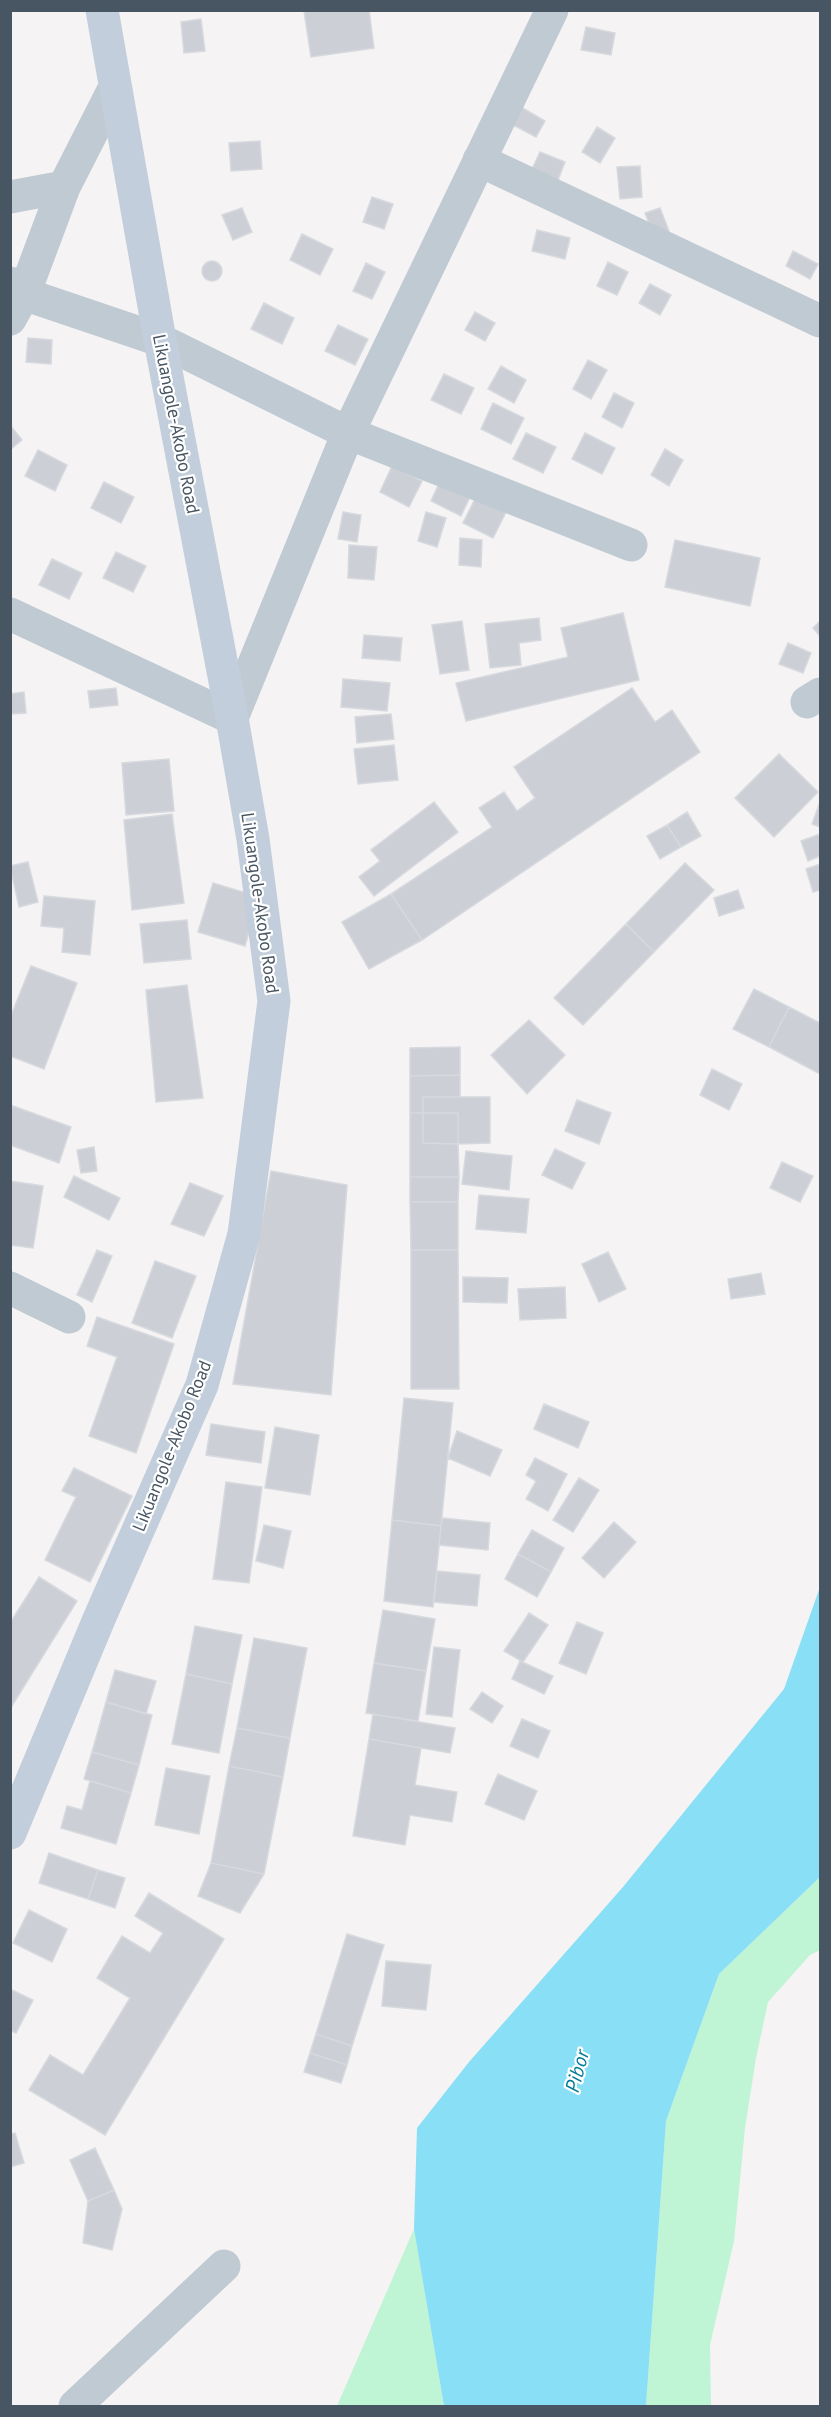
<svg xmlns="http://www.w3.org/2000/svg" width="831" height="2417" font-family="'PT Sans',sans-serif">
<rect width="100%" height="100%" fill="#f5f3f3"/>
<path fill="#bff4d4" d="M820 1877V1950L810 1955 768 2002 756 2058 745 2128 734 2241 710 2345 711 2406H646L666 2121 719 1974Z
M414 2229 444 2406H337Z"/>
<path fill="#89dff5" d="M820 1587V1877L719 1974 666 2121 646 2406H444L414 2229 417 2128 469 2062 623 1887 784 1689Z"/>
<path fill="#cccfd5" stroke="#d6d9de" stroke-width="1.5" d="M369 10 374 48 311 57 304 11Z
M201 19 205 51 184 53 181 22Z
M586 27 615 33 611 55 581 50Z
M521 107 545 121 536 137 511 124Z
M597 127 615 138 600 163 582 152Z
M260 141 262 169 231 171 229 143Z
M540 152 565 162 558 180 532 169Z
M640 166 642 197 620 199 617 167Z
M372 197 393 204 384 229 363 222Z
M242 208 252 232 233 240 222 215Z
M660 208 669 231 654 236 645 213Z
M537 230 570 238 565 259 532 251Z
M302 234 333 249 320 275 290 260Z
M793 251 818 264 810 279 786 266Z
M202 271a10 10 0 1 1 20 0a10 10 0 1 1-20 0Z
M608 262 628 272 617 295 597 286Z
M366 263 385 272 372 299 353 291Z
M650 284 671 295 660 315 639 303Z
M264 303 294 318 282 344 251 329Z
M475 312 495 323 485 341 465 330Z
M338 325 368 339 355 365 325 351Z
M28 338 52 340 51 364 26 362Z
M588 360 607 370 591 399 573 389Z
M501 366 526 380 514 403 488 389Z
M444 374 474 388 461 414 431 400Z
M614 393 634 403 622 428 602 417Z
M493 403 524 418 511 444 481 429Z
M10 425 22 440 10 450Z
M526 433 556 447 543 473 513 459Z
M585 433 615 448 602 474 572 459Z
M665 449 683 460 669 486 651 475Z
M38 450 67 465 55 491 25 476Z
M392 466 422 481 409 507 380 492Z
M443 475 473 490 461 516 431 501Z
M104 482 134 497 121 523 91 508Z
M476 497 506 512 493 538 463 523Z
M343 512 361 515 357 542 338 539Z
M426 512 446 518 437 547 418 541Z
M460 538 482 540 481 567 459 565Z
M675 540 760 558 750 606 665 587Z
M349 545 377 547 374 580 348 578Z
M116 552 146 566 133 592 103 578Z
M52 559 82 573 69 599 39 585Z
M623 613 639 680 466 721 456 683 568 657 561 628Z
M539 618 541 640 519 643 521 665 490 668 485 624Z
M462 621 469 670 440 674 432 625Z
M820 621V636L813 628Z
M364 635 402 638 400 661 362 658Z
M788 643 811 653 803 673 779 664Z
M343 679 390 683 387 711 341 707Z
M116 688 118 705 90 708 88 691Z
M632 688 655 722 672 710 700 752 422 940 391 894 492 827 479 808 504 792 517 811 535 798 514 767Z
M24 692 26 713 10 714V694Z
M391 714 394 739 357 743 355 717Z
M394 745 398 780 358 784 354 749Z
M779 754 818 792 774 837 735 798Z
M169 759 174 811 126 815 122 763Z
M434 802 458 832 374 896 359 877 380 861 371 850Z
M820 802V827L812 824Z
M687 812 701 836 681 847 667 825Z
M172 814 184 903 132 910 124 820Z
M667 825 681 847 660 859 647 836Z
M820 834V856L808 861 801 841Z
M28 862 38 902 19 907 10 866Z
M685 863 714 890 654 952 626 924Z
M820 864V890L813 892 806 869Z
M213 883 259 897 245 946 198 932Z
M738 890 744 908 719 916 714 898Z
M391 894 422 940 369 969 342 922Z
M44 896 95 901 90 955 62 952 64 928 41 926Z
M187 920 191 959 144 963 140 924Z
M626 924 654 952 583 1025 554 998Z
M31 966 77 983 44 1069 10 1056V1018Z
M187 985 203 1098 156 1102 146 990Z
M754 989 789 1007 769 1047 733 1029Z
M789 1007 820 1023V1074L769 1047Z
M529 1020 565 1055 527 1094 491 1055Z
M460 1047V1075L410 1076V1048Z
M712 1069 742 1084 729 1110 700 1095Z
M460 1075V1097H423V1113H410V1076Z
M423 1097H490V1143L458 1144V1113H423Z
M577 1100 611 1113 599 1144 565 1131Z
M13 1106 71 1127 59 1163 10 1145V1112Z
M410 1113H423V1143L458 1144 459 1177H410Z
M423 1113H458V1144L423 1143Z
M94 1147 97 1171 81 1173 77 1150Z
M555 1149 585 1163 572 1189 542 1175Z
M466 1151 512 1156 509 1190 462 1184Z
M782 1162 813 1176 800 1202 770 1188Z
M271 1171 347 1185 331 1395 233 1384Z
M74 1176 120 1198 109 1220 64 1197Z
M410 1177H459L458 1202H410Z
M10 1181 43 1186 33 1248 10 1245Z
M190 1183 223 1196 204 1236 171 1224Z
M479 1195 529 1199 526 1233 476 1229Z
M410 1202H458V1250H411Z
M97 1250 112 1256 92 1302 77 1295Z
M411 1250H458L459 1389H411Z
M608 1252 626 1289 599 1302 582 1264Z
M155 1261 196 1276 172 1338 132 1323Z
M761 1273 765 1294 731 1299 728 1279Z
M463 1277 508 1278 507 1303 463 1302Z
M565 1287 566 1318 520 1320 518 1289Z
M97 1317 174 1344 136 1453 89 1436 117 1357 87 1346Z
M404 1398 453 1403 441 1526 392 1520Z
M544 1404 589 1422 578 1448 534 1429Z
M211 1424 265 1432 261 1463 206 1455Z
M275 1427 319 1435 310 1495 265 1488Z
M457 1431 502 1450 490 1476 448 1458Z
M535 1458 567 1474 548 1511 526 1499 536 1481 526 1475Z
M74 1468 132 1496 90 1582 45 1560 76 1497 62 1491Z
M579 1478 599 1490 573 1532 553 1520Z
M226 1482 262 1487 249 1583 213 1579Z
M442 1518 490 1523 488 1550 439 1545Z
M392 1520 441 1526 433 1607 384 1601Z
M614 1522 636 1542 604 1578 582 1558Z
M264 1525 291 1531 283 1568 256 1561Z
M532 1530 564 1548 551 1572 518 1554Z
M518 1554 551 1572 537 1597 505 1579Z
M437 1571 480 1575 477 1606 434 1602Z
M39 1577 77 1601 10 1709V1623Z
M383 1610 435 1619 426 1671 374 1663Z
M529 1613 548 1625 523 1662 504 1651Z
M577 1622 603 1633 586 1674 559 1663Z
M195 1626 242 1635 232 1684 186 1674Z
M254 1638 307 1648 290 1738 237 1728Z
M434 1647 460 1650 452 1717 426 1714Z
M520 1661 553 1676 544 1694 512 1679Z
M374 1663 426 1671 418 1721 366 1713Z
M115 1670 156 1681 146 1714 106 1702Z
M186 1674 232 1684 219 1753 172 1744Z
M482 1692 503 1706 492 1723 470 1709Z
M106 1702 152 1715 139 1765 92 1752Z
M373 1714 455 1728 450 1753 369 1739Z
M522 1719 550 1731 538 1758 510 1746Z
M237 1728 290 1738 283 1777 229 1766Z
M369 1739 421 1748 415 1785 457 1792 452 1822 410 1815 405 1845 353 1836Z
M92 1752 139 1765 131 1793 84 1779Z
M229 1766 283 1777 264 1874 211 1863Z
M166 1768 210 1776 199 1834 155 1825Z
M498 1774 537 1791 524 1820 485 1804Z
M90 1781 131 1793 116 1844 61 1828 67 1806 82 1810Z
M49 1853 98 1870 88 1899 39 1883Z
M211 1863 264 1874 240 1913 198 1896Z
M98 1870 125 1878 115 1908 88 1899Z
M149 1893 224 1939 105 2135 29 2090 50 2055 83 2075 130 1998 97 1978 122 1936 150 1953 163 1933 135 1916Z
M29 1910 67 1929 52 1962 13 1943Z
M347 1934 384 1945 352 2046 316 2034Z
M386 1961 431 1965 426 2010 382 2006Z
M10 1989 33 2000 16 2033 10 2030Z
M316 2034 352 2046 347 2065 310 2053Z
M310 2053 347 2065 341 2083 304 2072Z
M15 2133 24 2163 10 2167V2134Z
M95 2148 114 2190 88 2201 70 2160Z
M114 2190 122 2209 112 2250 83 2243 88 2201Z"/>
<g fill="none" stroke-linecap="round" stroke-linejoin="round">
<path stroke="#c0cad3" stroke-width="33" d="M115 87 64 187 24 294 160 340 348 433 631 545
M479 160 820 321
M10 197 64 187
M10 283 24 294 10 319
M10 614 232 718 348 433 552 10
M807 702 820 694
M10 1288 69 1317
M75 2406 224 2266"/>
<path stroke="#c2cedb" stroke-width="33" d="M10 1833 99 1619 202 1385 244 1234 274 1001 253 839 232 718 160 340 102 10"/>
</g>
<g text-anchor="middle" stroke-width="4.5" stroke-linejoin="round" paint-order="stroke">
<g font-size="18" fill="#485663" stroke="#fff">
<text transform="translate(176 424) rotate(79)" y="6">Likuangole-Akobo Road</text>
<text transform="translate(260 903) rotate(82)" y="6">Likuangole-Akobo Road</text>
<text transform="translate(172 1446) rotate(-68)" y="6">Likuangole-Akobo Road</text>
</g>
<g font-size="20" font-style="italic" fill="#037c9b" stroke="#fff">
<text transform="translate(577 2071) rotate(-75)" y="7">Pibor</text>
</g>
</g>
<rect width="831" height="2417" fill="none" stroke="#485663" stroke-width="24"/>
</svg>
